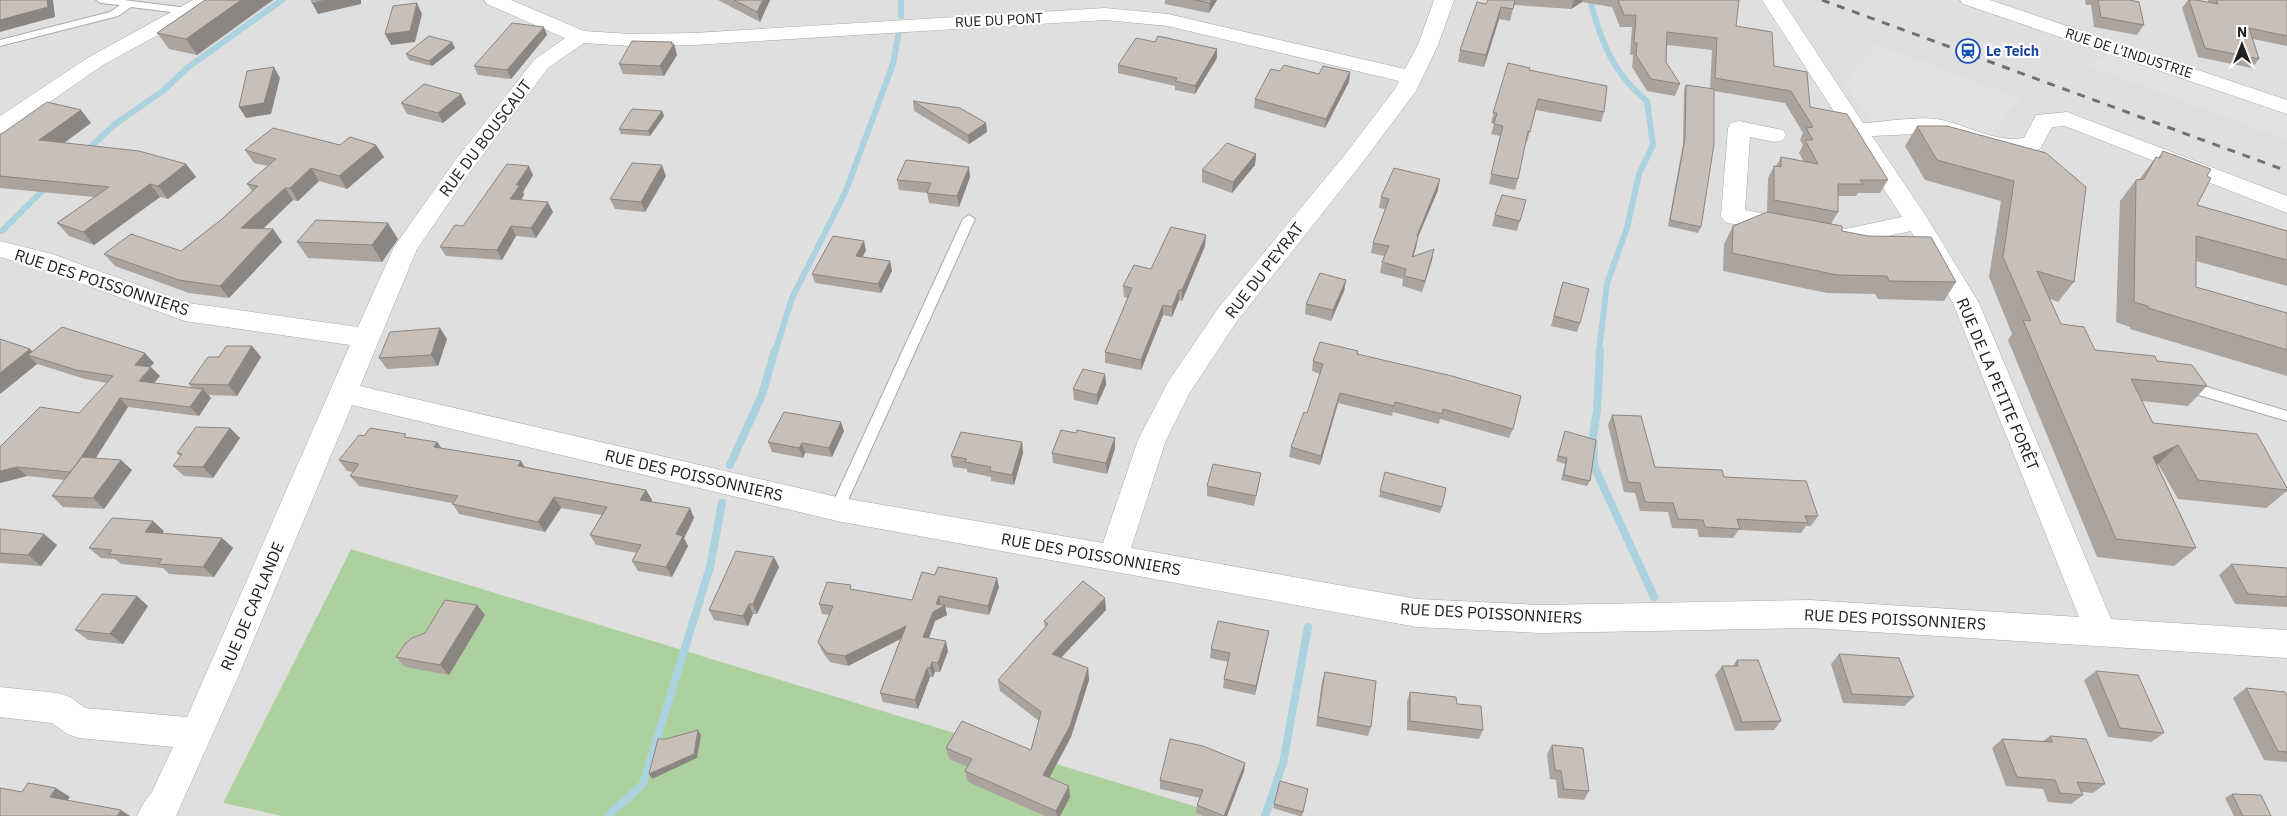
<svg xmlns="http://www.w3.org/2000/svg" width="2287" height="816" font-family="'IBM Plex Sans',sans-serif">
<rect width="100%" height="100%" fill="#f2efe9"/>
<path fill="#e0dfdf" d="M0 0H2287V816H1227L351 549 223 803 282 816H0Z"/>
<path fill="#add19e" d="M351 549 1227 816H282L223 803Z"/>
<path fill="#e2e2e2" d="M1877 44 2021 99 1988 137 1946 121 1872 123 1844 84Z
M2110 51 2287 112V140L2088 66Z"/>
<g fill="none" stroke-linecap="round" stroke-linejoin="round">
<path stroke="#aad3df" stroke-width="6" d="M901 0V16
M1590 0C1601 41 1613 74 1647 101L1653 145 1639 174 1627 228 1607 283 1599 352
M85 152 114 125 164 90 187 68 282 0
M2 231 48 185
M775 352 792 298 845 193 893 64 899 31"/>
<path stroke="#aad3df" stroke-width="8" d="M1600 350 1597 411 1593 436 1594 466 1654 597
M730 465 762 395 775 350
M608 816 643 784 710 567 722 503
M1265 816 1283 763 1308 627"/>
<g stroke="#a9a9a9" stroke-width="2">
<path id="service" d="M96 0H124L187 8 192 11 187 14 131 7 118 16 0 46V40L110 12 120 5 101 3Z
M969 215 975 219 844 509 842 513 837 515 832 513 830 509 963 219Z
M2187 381 2287 411V421L2182 390 2180 386 2182 382Z"/>
</g>
<g stroke="#a9a9a9" stroke-width="1">
<path id="minor" d="M193 0H218L215 4 103 65 8 131 0 133V116L89 57Z
M484 0H511L584 31 630 34 694 33 1105 8 1168 14 1405 69 1418 45 1434 0H1454L1438 45 1416 91 1359 167 1237 321 1189 394 1166 440 1131 548 1417 599 1542 605 1810 600 2079 617 1953 303 1911 231 1845 245 1733 224 1725 222 1721 216 1728 128 1731 123 1739 121 1783 130 1786 135 1783 140 1775 142 1750 137 1745 210 1845 229 1902 217 1762 0H1782L1863 123C1885 122 1917 116 1937 119 1966 124 1994 143 2024 138L2036 115 2067 112 2287 196V213L2065 126 2052 127 2040 149 2015 154 2000 152 1935 133 1872 136 1926 216 1979 303 2111 619 2287 630V658L1810 628 1542 633 1417 627 837 521 352 405 235 684 176 816H137L143 804 152 792 173 747 79 738 67 734 52 723 0 717V687L58 693 70 697 85 708 187 717 350 345 185 321 36 267 0 257V241L52 254 188 303 358 327 394 247 454 162 534 60 565 38 487 4ZM1105 20 1168 26 1399 81 1395 89 1343 157 1219 307 1168 382 1138 440 1103 543 837 497 360 386 417 249 470 172 548 68 584 43 630 46 694 45Z
M1960 0H1990L2287 100V114L1963 4Z"/>
</g>
<use href="#service" fill="#fff" fill-rule="evenodd"/>
<use href="#minor" fill="#fff" fill-rule="evenodd"/>
<path stroke="#707070" stroke-width="3" stroke-dasharray="8 8" stroke-linecap="butt" d="M1822 0 2287 171"/>
</g>
<path fill="#aba49e" d="M205 0H273L197 55 169 49 157 33Z
M718 0H770L760 22Z
M1165 0H1217L1209 13 1165 4Z
M1488 0H1739L1736 26 1774 66 1810 107 1888 180 1880 193H1858L1856 196H1838V212L1831 224 1842 231 1956 282 1944 301 1878 299 1875 294 1827 293 1723 271 1724 244 1733 226 1767 212 1768 178 1774 166H1776L1781 157 1804 162 1799 153 1803 145 1800 140 1803 133 1785 103 1714 91 1701 227 1698 233 1668 226 1683 144 1684 90 1686 85 1710 89 1712 50 1667 45 1666 62 1680 84 1675 96 1647 91 1632 67 1633 55H1630L1632 27H1620L1612 7 1582 2 1571 9 1514 5 1510 21 1499 19 1484 67 1458 62 1460 50 1486 4Z
M2085 0H2130L2144 25 2137 35 2094 27 2091 5H2086Z
M2188 0H2196L2208 2V0H2287V46L2253 39 2259 59 2252 68 2198 57 2182 8Z
M547 35 511 79 478 75 474 66Z
M452 42 455 48 432 66 409 60 406 54Z
M1155 42 1217 49V58L1195 94 1175 90V86L1118 73V65Z
M673 44H674L677 55 664 76 623 74 619 64Z
M1508 63 1529 70 1604 112 1601 122 1536 110 1527 142H1525L1518 179 1515 190 1489 184 1500 136 1491 134 1494 124 1491 123Z
M1280 71 1319 74 1350 72 1349 82 1325 128 1254 108 1255 99Z
M461 94 466 104 443 123 407 114 401 103Z
M913 101 986 123 987 132 969 144 914 111Z
M662 111 664 116 650 136 621 134 619 129Z
M91 123 64 143 186 164 196 177 168 199 160 197 94 245 69 236 57 223 94 197 0 188V135Z
M1917 126 2046 153 2074 282 2058 302 2050 299 2061 324 2095 350 2157 361 2207 386 2188 406 2142 401 2153 423 2287 488V491L2266 508 2178 499 2158 464H2157L2196 548 2174 566 2097 557 2008 340 2012 334 1989 277 2001 201 1925 180 1905 146Z
M340 145H376L384 157 347 189 319 181 298 201 293 200 263 229H273L282 242 229 298 189 293 115 266 104 254 181 251 222 219 252 191 247 184 268 166 254 163 245 150Z
M2163 151 2207 176 2197 205 2287 231V286L2196 261V287L2287 313V376L2130 329V327L2116 322 2120 201 2136 180H2139L2156 157 2158 158Z
M1256 154 1255 165 1232 193 1202 182V170Z
M533 175 523 192 524 195 521 200 553 212 536 238 516 236 502 260 446 256 440 247Z
M666 176 645 212 615 209 610 199Z
M970 177 959 207 929 203 927 193 899 190 897 180Z
M1438 190 1418 237 1413 256 1432 260 1422 292 1402 286 1403 279 1380 273 1382 262 1384 256 1371 253 1373 243 1385 209 1379 208 1381 197Z
M1526 200 1517 231 1492 226 1495 215Z
M398 239 382 262 308 258 297 242Z
M1205 246 1182 301 1179 300 1172 317 1163 315 1141 370 1105 363V352L1128 298 1124 297 1123 286 1151 269Z
M866 250 863 257 890 261 892 271 881 293 815 283 812 274Z
M1346 280 1344 291 1331 321 1305 314 1306 304Z
M1563 282 1580 323 1577 332 1551 326 1560 292Z
M0 339 30 349 32 351 154 363 150 367 160 376 154 383 192 388 189 384 219 357 252 346 261 357 237 396 208 395 211 398 199 416 128 407 96 458 132 470 104 509 63 507 52 496 65 480 27 476 0 483 79 413 107 383 85 379 37 364 0 394Z
M447 339 438 366 387 369 379 358Z
M1358 354 1513 429 1509 438 1440 419 1439 424 1393 412 1392 416 1338 403 1320 465 1289 457 1291 447 1307 413 1320 374 1312 371 1313 361Z
M1105 374 1106 385 1097 405 1074 400 1073 389Z
M1612 415 1655 467 1724 477 1818 516 1811 526H1806L1801 533 1739 530 1733 538 1699 537 1697 529 1672 528 1668 512 1640 511 1635 493 1624 492 1608 425Z
M230 428 240 438 213 478 184 476 173 466 180 456 177 453Z
M844 431 832 457 805 453 803 458 772 452 768 442Z
M1565 431 1590 481 1587 486 1561 480 1565 464 1556 461Z
M1076 433 1115 438V448L1107 474 1053 463 1052 453Z
M408 438 437 442 441 448 521 461 525 467 646 490 652 500 651 502 690 508 694 518 684 538 688 546 672 577 638 571 632 561 637 553 596 545 590 535 602 515 561 508 545 532 459 514 452 503 359 486 350 476 353 472 347 471 339 460Z
M1022 442 1023 453 1014 485 991 481V477L967 472V469L953 467 951 456Z
M1385 472 1442 507 1440 513 1379 497Z
M1259 483 1254 506 1207 496V486Z
M0 529 57 545 41 566 0 563Z
M164 531 162 533 222 538 233 548 214 577 169 574 163 568 121 564 115 559 101 558 89 548Z
M774 557 779 567 757 614H753L748 626 714 620 709 610Z
M2231 564 2287 568V607L2235 604 2219 575Z
M999 587 989 615 945 607 947 615 935 621 929 638 948 651 940 672H935L933 677H930L918 709 883 702 880 693 900 639 848 666 830 662 822 651 818 642 829 615 822 614 819 604 853 590 912 600Z
M477 605 485 615 449 675 405 667 396 657 425 633Z
M148 606 123 644 88 640 75 630Z
M1106 610 1061 658 1088 668 1089 680 1071 737 1049 778 1070 797 1060 816H1045L968 782 965 771 968 767 949 759 946 748 1031 750 1039 721 1000 691 998 680 1045 627 1044 621Z
M1267 641 1255 695 1223 688 1224 679 1228 662 1210 658 1211 649Z
M1839 654 1914 697 1904 706 1843 703 1831 664Z
M1737 660 1781 721 1774 730 1735 731 1715 675 1722 666H1733Z
M2096 671 2164 733 2151 742 2108 737 2084 680Z
M1325 672 1371 727 1368 736 1316 726 1322 681Z
M2246 688 2287 696V762L2264 760 2233 698Z
M1410 692 1457 704 1483 730 1479 739 1407 730V701Z
M2050 736 2105 784 2093 793 2082 792 2083 795 2071 804 2048 802 2043 789 2006 786 1992 748 2002 739 2043 741Z
M1552 745 1589 791 1584 800 1558 798 1556 780 1550 779 1547 754Z
M1245 763 1244 771 1227 816H1204L1196 813 1197 805 1200 798 1160 789V780Z
M1280 781 1308 789 1302 816H1299L1273 808Z
M2232 794 2271 816H2234L2225 798Z"/>
<path fill="#8b8681" d="M47 0H53L55 17 0 32V20Z
M241 0H273L197 55 186 39Z
M326 0H361V4L318 14 312 3Z
M763 0H770L760 22 757 12Z
M1211 0H1217L1209 13 1210 3Z
M1574 0H1582V2L1571 9Z
M417 3 422 14 415 42 391 45 385 34Z
M1501 7 1499 19 1484 67 1486 55Z
M544 27 547 35 511 79 507 70Z
M452 42 455 48 432 66 429 61Z
M672 42 673 45 674 44 677 55 664 76 660 66Z
M1217 49V58L1195 94V86Z
M274 67 280 78 271 114 246 118 239 107Z
M1350 72 1349 82 1325 128 1326 119Z
M461 94 466 104 443 123 438 113Z
M81 110 91 123 50 153 39 140Z
M662 111 664 116 650 136 648 131Z
M986 123 987 132 969 144 968 135Z
M376 145 384 157 347 189 339 176Z
M1256 154 1255 165 1232 193 1233 182Z
M186 164 196 177 168 199 158 186Z
M662 165 666 176 645 212 641 202Z
M529 166 533 175 523 192 524 195 515 209 510 199 516 185Z
M969 167 970 177 959 207 957 196Z
M311 168 319 181 298 201 290 188Z
M1440 179 1438 190 1418 237 1416 248 1410 267 1417 236Z
M150 184 160 197 94 245 83 232Z
M285 188 293 200 250 241 241 228Z
M548 202 553 212 536 238 531 228Z
M388 223 398 239 382 262 372 245Z
M511 226 516 236 502 260 497 250Z
M273 229 282 242 229 298 220 286Z
M1206 235 1205 246 1182 301V290Z
M864 241 866 250 858 265 856 256Z
M1434 249 1432 260 1422 292 1425 281Z
M890 261 892 271 881 293 878 284Z
M1346 280 1344 291 1331 321 1333 310Z
M1179 290V300L1172 317V307Z
M1163 305V315L1141 370V360Z
M440 328 447 339 438 366 431 355Z
M252 346 261 357 237 396 228 385Z
M30 349 39 358 28 355 37 364 0 394V373Z
M145 353 154 363 143 374 135 365Z
M151 367 160 376 147 390 139 381Z
M1105 374 1106 385 1097 405V395Z
M203 389 211 398 199 416 190 407Z
M1340 393 1338 403 1320 465 1321 456Z
M120 398 128 407 81 481 71 472Z
M841 422 844 431 832 457 829 448Z
M230 428 240 438 213 478 203 467Z
M1115 438V448L1107 474 1106 463Z
M437 442 445 453 434 447Z
M1022 442 1023 453 1014 485 1012 475Z
M802 443 805 453 803 458 799 448Z
M2178 445 2158 464 2134 476 2153 457Z
M121 460 132 470 104 509 93 498Z
M521 461 527 472 518 466Z
M17 467 27 476 0 483V471Z
M646 490 652 500 646 510 640 500Z
M554 497 561 508 545 532 538 522Z
M690 508 694 518 684 538 688 546 672 577 666 567 676 534Z
M153 521 164 531 156 542 145 532Z
M44 534 57 545 41 566 28 555Z
M222 538 233 548 214 577 203 567Z
M774 557 779 567 757 614 753 604Z
M997 578 999 587 989 615 988 606Z
M137 596 148 606 123 644 110 634Z
M939 596 941 606 945 605 947 615 935 621 926 646 923 637Z
M1105 598 1106 610 1053 666 1052 654Z
M749 604 753 614 748 626 743 616Z
M477 605 485 615 449 675 440 665Z
M906 626 908 635 848 666 845 656Z
M1269 631 1267 641 1255 695 1256 686Z
M946 641 948 651 940 672 938 663Z
M932 662 935 672 933 677 930 668Z
M927 668 930 677 918 709 915 700Z
M1088 668 1089 680 1071 737 1045 786 1043 775Z
M698 730 701 735 697 758 652 779 649 774Z
M1245 763 1244 771 1227 816H1224Z
M1069 786 1070 797 1060 816H1057L1056 811Z
M56 788 70 797 64 805 50 797Z
M121 810 130 816H117Z"/>
<path fill="#c7bfb8" stroke="#8b8681" d="M0 0H47L48 7 0 20Z
M205 0H241L186 39 157 33Z
M312 0H326L312 3Z
M734 0H763L757 12Z
M1195 0H1211L1210 3Z
M1488 0H1515L1513 9 1501 7 1486 55 1460 50 1477 2 1486 4Z
M1618 0H1739L1736 26 1772 32 1774 66 1807 72 1810 107 1847 114 1888 180H1860L1863 184H1838V212L1774 200V166L1781 167V157L1818 164 1805 140H1813L1806 128 1813 127 1791 91 1715 78 1717 38 1667 32 1666 62 1680 84 1651 79 1636 55 1637 43H1634L1636 15H1624Z
M2098 0H2130L2139 2 2144 25 2101 17Z
M2189 0H2196L2218 4 2216 0H2287V36L2249 28 2259 59 2205 48Z
M417 3 410 31 385 34 393 6Z
M512 23 544 27 507 70 474 66Z
M429 36 452 42 429 61 406 54Z
M1158 36 1217 49 1195 86 1175 81 1177 78 1118 65 1136 38 1155 42Z
M632 41 672 42 671 44H674L660 66 619 64Z
M1508 63 1530 68 1529 70 1607 86 1604 112 1538 99 1530 132 1528 131 1518 179 1491 174 1503 126 1494 124 1497 113H1493Z
M1284 65 1319 74 1323 66 1350 72 1326 119 1255 99 1271 69 1280 71Z
M274 67 264 103 239 107 247 71Z
M424 84 461 94 438 113 401 103Z
M1686 85 1714 89V144L1701 227 1670 220 1685 139Z
M913 101 960 108 986 123 968 135Z
M47 102 81 110 39 140 139 151 186 164 158 186 150 184 83 232 57 223 109 187 0 176V135Z
M632 109 662 111 648 131 619 129Z
M1917 126H1947L2046 153 2086 187 2074 282 2037 271 2061 324 2084 327 2095 350 2155 356 2157 361 2192 365 2207 386 2131 379 2153 423 2257 434 2287 488V490L2198 480 2178 445 2153 457 2196 548 2116 539 2023 320 2031 321 2003 257 2014 181 1937 160Z
M273 128 340 145 350 137 376 145 339 176 311 168 290 188H285L241 228 273 229 220 286 179 280 104 254 131 234 181 251 222 219 258 186 247 184 276 159 245 150Z
M1227 143 1256 154 1233 182 1202 170Z
M2163 151 2211 169 2207 176 2211 178 2197 205 2287 231V260L2196 236V287L2287 313V350L2148 308V306L2134 302 2136 180 2144 179 2156 157 2160 158Z
M906 160 969 167 957 196 927 193 931 183 897 180Z
M632 163 662 165 641 202 610 199Z
M507 164 529 166 516 185H520L510 199 548 202 531 228 511 226 497 250 440 247 455 225 463 226Z
M1394 168 1440 179 1417 236 1418 237 1412 257 1434 249 1425 281 1404 276 1406 269 1382 262 1389 246 1373 243 1389 199 1381 197Z
M1502 195 1526 200 1520 221 1495 215Z
M1767 212 1842 226V231L1868 236 1931 237 1956 282 1889 281 1887 276 1837 275 1732 253 1733 226Z
M316 220 388 223 372 245 297 242Z
M1171 227 1206 235 1182 290H1179L1172 307 1163 305 1141 360 1105 352 1132 288 1123 286 1134 265 1151 269Z
M833 236 864 241 856 256 890 261 878 284 812 274Z
M1320 273 1346 280 1333 310 1306 304Z
M1563 282 1589 289 1580 323 1554 316Z
M62 327 145 353 135 365 151 367 139 381 203 389 190 407 120 398 76 465 70 472 17 467 0 471V447L40 407 79 413 113 376 76 370 28 355Z
M440 328 431 355 379 358 390 332Z
M0 339 30 349 0 373Z
M1320 342 1358 351 1357 354 1452 376 1521 396 1513 429 1443 409 1442 414 1395 402 1394 406 1340 393 1321 456 1291 447 1304 412 1307 413 1323 364 1313 361Z
M226 346H252L228 385 189 384 208 357H219Z
M1083 369 1105 374 1097 395 1073 389Z
M784 412 841 422 829 448 802 443 799 448 768 442Z
M1612 415 1641 416 1655 467 1722 470 1724 477 1806 481 1818 516H1805L1808 523 1737 519 1740 529 1705 527 1703 520 1678 519 1673 503 1645 502 1640 483 1628 482Z
M196 427 230 428 203 467 173 466 182 454 177 453Z
M370 428 406 434 404 437 437 442 434 447 521 461 518 466 646 490 640 500 690 508 676 534 683 536 666 567 632 561 641 545 590 535 607 507 554 497 538 522 452 504 458 496 350 476 359 464 339 460 359 435 364 436Z
M1061 430 1076 433 1077 430 1115 438 1106 463 1052 453Z
M1565 431 1596 440 1590 481 1564 475 1567 458 1558 456Z
M961 432 1022 442 1012 475 990 471 991 467 965 462 967 459 951 456Z
M82 457 121 460 93 498 52 496Z
M1213 464 1261 473 1256 496 1207 486Z
M1385 472 1446 488 1442 507 1380 491Z
M112 518 153 521 145 532 222 538 203 567 158 564 162 559 109 554 112 550 89 548Z
M0 529 44 534 28 555 0 553Z
M736 551 774 557 753 604H749L743 616 709 610Z
M2231 564 2287 568V597L2248 594Z
M938 567 997 578 988 606 939 596 936 604 945 605 933 612 923 637 946 641 938 663 932 662 930 668H927L915 700 880 693 906 626 845 656 827 653 818 642 833 606 819 604 827 582 851 585 850 589 912 600 922 572 935 575Z
M1083 581 1105 598 1052 654 1088 668 1070 726 1043 775 1069 786 1056 811 965 771 972 759 946 748 962 721 1031 750 1041 712 998 680 1048 624 1044 621Z
M102 594 137 596 110 634 75 630Z
M445 600 477 605 440 665 396 657 405 644 412 638 425 633Z
M1218 621 1269 631 1256 686 1224 679 1230 653 1211 649Z
M1839 654 1899 658 1914 697 1852 694Z
M1737 660H1758L1781 721 1742 722 1722 666H1738Z
M2096 671 2138 675 2164 733 2120 728Z
M1325 672 1376 681 1371 727 1318 717Z
M2246 688 2285 692 2287 696V752L2278 751Z
M1410 692 1456 697 1457 704 1481 706 1483 730 1410 721Z
M698 730 694 754 649 774 658 739H666Z
M2050 736 2086 739 2105 784 2077 782 2083 795 2060 793 2055 780 2017 777 2002 739 2052 742Z
M1170 739 1203 746 1245 763 1224 816 1197 805 1203 790 1160 780Z
M1552 745 1583 748 1589 791 1564 789 1561 771 1555 770Z
M1280 781 1308 789 1303 812 1274 804Z
M28 783 56 788 50 797 121 810 117 816H0V788L22 792Z
M2232 794 2261 795 2271 816H2243Z"/>
<defs>
<g id="station-ring" transform="scale(1.25)"><circle r="9.5" fill="#fff" stroke="#1a4fb4" stroke-width="1.5"/><path d="M-3-6H3Q5-6 5-4V2Q5 4 3 4L4.5 6H3L1.5 4h-3L-3 6H-4.5L-3 4Q-5 4-5 2V-4Q-5-6-3-6ZM-3.5-4v3h7v-3ZM-3.5 1v1.5H-2V1ZM2 1v1.5H3.5V1Z" fill="#1a4fb4"/></g>
</defs>
<g fill-rule="evenodd">
<use href="#station-ring" x="1968" y="51"/>
</g>
<g text-anchor="middle" stroke-width="4.5" stroke-linejoin="round" paint-order="stroke">
<g font-size="14" fill="#222" stroke="#fff">
<text transform="translate(999 20) rotate(-3)" y="5">RUE DU PONT</text>
<text transform="translate(2129 53) rotate(18)" y="5">RUE DE L'INDUSTRIE</text>
</g>
<g font-size="14" font-weight="bold" fill="#164399" stroke="#fff" text-anchor="start">
<text x="1986" y="56">Le Teich</text>
</g>
<g font-size="16" fill="#222" stroke="#fff">
<text transform="translate(485 138) rotate(-53)" y="6">RUE DU BOUSCAUT</text>
<text transform="translate(1264 270) rotate(-52)" y="6">RUE DU PEYRAT</text>
<text transform="translate(102 282) rotate(18)" y="6">RUE DES POISSONNIERS</text>
<text transform="translate(1998 384) rotate(67)" y="6">RUE DE LA PETITE FORÊT</text>
<text transform="translate(694 475) rotate(13)" y="6">RUE DES POISSONNIERS</text>
<text transform="translate(1091 554) rotate(10)" y="6">RUE DES POISSONNIERS</text>
<text transform="translate(252 606) rotate(-67)" y="6">RUE DE CAPLANDE</text>
<text transform="translate(1491 613) rotate(3)" y="6">RUE DES POISSONNIERS</text>
<text transform="translate(1895 619) rotate(3)" y="6">RUE DES POISSONNIERS</text>
</g>
</g>
<g transform="translate(2242 45)" stroke="#ffffff" stroke-width="4" paint-order="stroke">
<path d="M0-4L9 19L0 12L-9 19Z" fill="#222222"/>
<text y="-8" font-size="14" font-weight="bold" text-anchor="middle" fill="#222222">N</text>
</g>
</svg>
